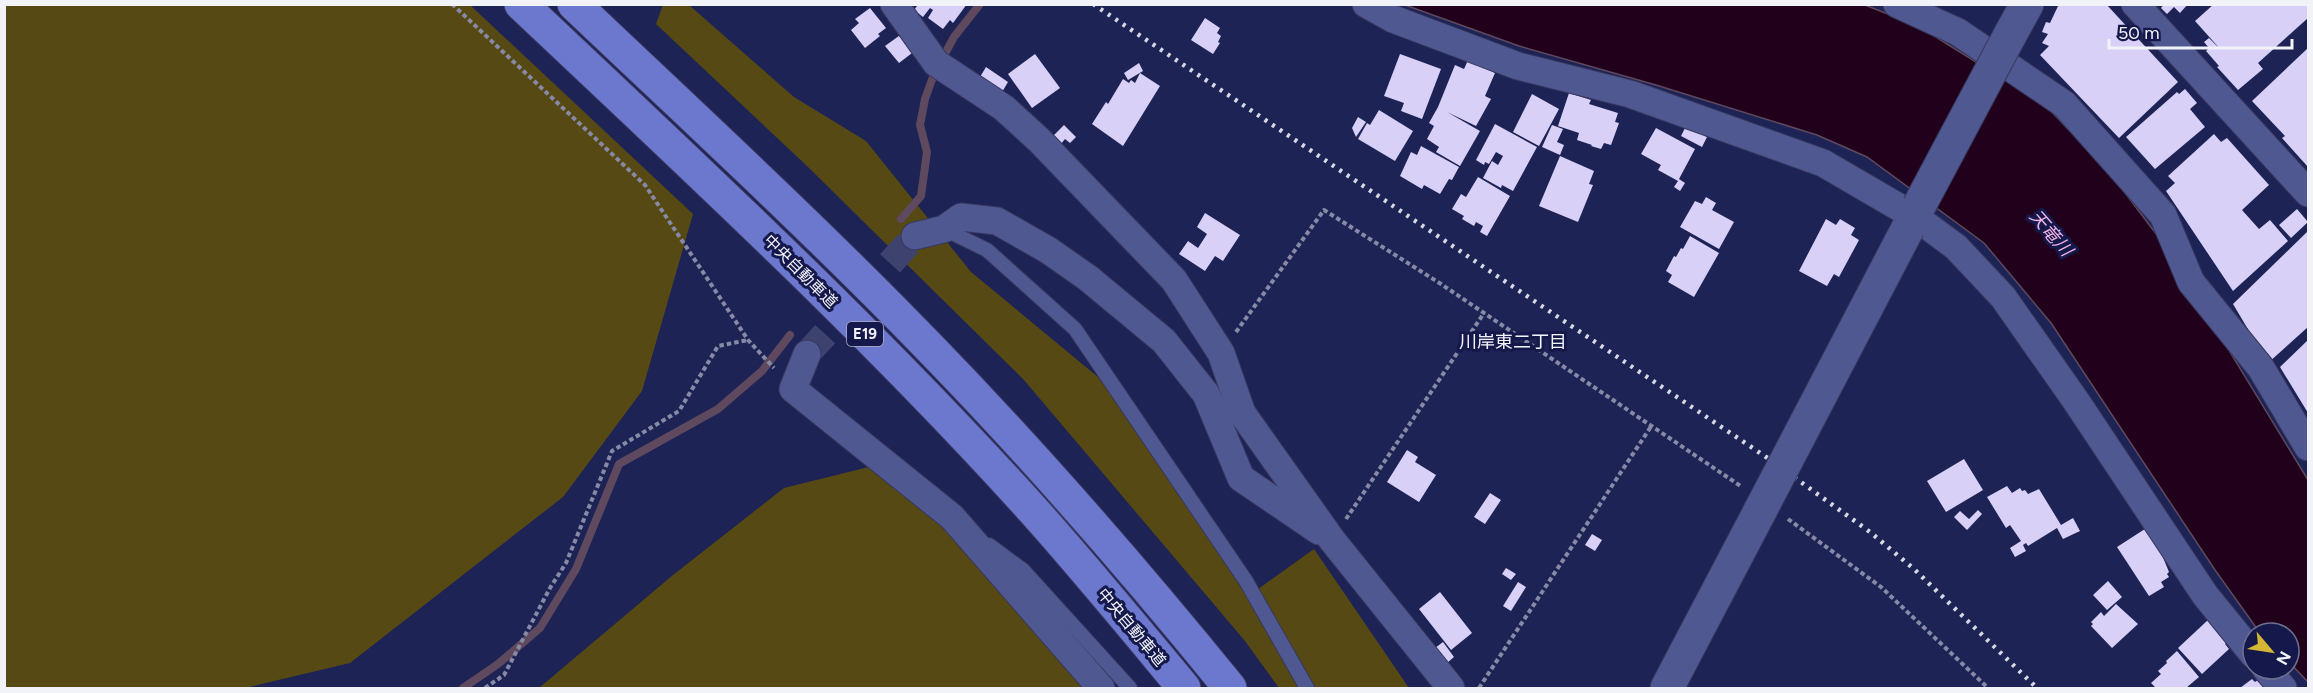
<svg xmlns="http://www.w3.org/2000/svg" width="2313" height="693" font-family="Figtree,'Noto Sans JP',sans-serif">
<rect width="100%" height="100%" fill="#1e2355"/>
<path fill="#564914" d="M4 5H470L693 214 642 391 563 497 350 663 245 688H5Z
M663 5H689L794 97 866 141 971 272 1121 396 1247 597 1314 549 1409 688H1279L1245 641 1024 380 808 167 656 24Z
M901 459 1111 688H539L673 575 784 488Z"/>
<path fill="#21001b" stroke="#5f495e" stroke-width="1.5" d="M1405 5H1865L1918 26 2044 104 2110 173 2166 247 2308 480V682L2289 662V633H2262L2255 626 2215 570 2051 323 1984 243 1867 157 1817 135 1656 85 1519 46Z"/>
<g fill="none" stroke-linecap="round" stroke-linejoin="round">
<path stroke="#5f495e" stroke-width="8" d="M901 219 921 196 927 152 920 125 925 99 934 74 954 37 980 4
M463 688 498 664 540 628 576 569 619 464 718 409 762 371 790 335"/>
</g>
<path fill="#d8d0f6" d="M915 4H967L953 23 950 20 943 29 928 18 933 10 930 8 923 17 914 10 917 6Z
M2059 4H2106L2178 82 2119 138 2040 55 2049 46 2042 43 2048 34 2042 32 2046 22 2050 23Z
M2164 4H2188L2180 13 2174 7 2167 14 2161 8Z
M2214 4H2308V18L2258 63 2263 69 2238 90 2217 67 2219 66 2206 51 2209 48 2204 42 2209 38 2221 50 2195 21Z
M870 8 886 28 878 34 880 36 865 48 851 30 859 23 855 19Z
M1205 18 1220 28 1217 33 1221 36 1218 42 1220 43 1213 54 1191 40Z
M903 33 916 50 899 63 885 46Z
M2308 48V167L2282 138 2285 136 2252 101Z
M1035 54 1060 88 1032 108 1008 74Z
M1400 54 1441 69 1422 119 1401 111 1404 103 1384 96Z
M1469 58 1481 63 1479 66 1495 73 1485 96 1491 99 1476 126 1447 112 1480 131 1460 166 1436 152 1439 147 1427 139 1434 126 1429 123 1438 107 1455 65 1464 69Z
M1139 63 1143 71 1128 80 1124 73Z
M986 67 1008 82 1002 92 980 77Z
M1140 73 1160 86 1123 146 1092 124 1106 102 1108 104 1123 79 1129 83 1131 80 1135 83Z
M2185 89 2197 103 2190 109 2205 127 2155 169 2126 137 2177 92 2179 94Z
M1569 93 1591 100 1589 104 1618 113 1615 122 1619 123 1611 145 1604 143 1601 149 1591 146 1592 145 1577 140 1579 133 1558 126Z
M1532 94 1559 109 1539 146 1513 132Z
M1379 110 1413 131 1395 161 1358 139 1367 123 1370 125Z
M1358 117 1366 122 1356 137 1352 128Z
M1495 124 1537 147 1513 191 1502 185 1501 188 1483 178 1492 161 1498 165 1503 156 1496 152 1489 164 1485 162 1484 165 1476 160Z
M1064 125 1076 137 1070 143 1065 139 1060 145 1052 137Z
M1552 125 1563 129 1557 142 1564 145 1560 155 1542 147Z
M1686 126 1707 137 1702 147 1681 136Z
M1656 128 1695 149 1679 179 1685 183 1680 191 1674 187 1678 181 1658 170 1661 165 1641 154Z
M2214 134 2221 142 2227 138 2269 185 2242 210 2259 229 2270 220 2288 241 2233 291 2166 191 2175 183 2168 176Z
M1421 146 1459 167 1452 180 1449 179 1440 194 1424 185 1422 189 1400 176 1411 152 1417 155Z
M1560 156 1594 171 1589 184 1593 185 1578 222 1539 206Z
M1478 177 1510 196 1487 236 1480 232 1483 226 1476 222 1474 226 1462 219 1464 216 1452 209 1461 194 1466 197Z
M1706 197 1716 203 1712 210 1734 222 1719 249 1680 227 1695 201 1702 204Z
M2297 209 2308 222 2291 238 2279 225Z
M1205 213 1240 235 1223 261 1215 256 1205 271 1179 254 1188 241 1198 248 1207 234 1197 227Z
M1826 219 1836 225 1840 219 1855 228 1851 235 1859 240 1839 277 1834 274 1827 286 1799 271Z
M2308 231V327L2268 363 2233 304Z
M1690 236 1719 253 1694 297 1668 282 1672 275 1666 271 1674 256 1676 257 1681 248 1683 249Z
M2308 340V413L2280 367Z
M1407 450 1418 457 1415 462 1436 475 1419 502 1387 482Z
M1964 459 1983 490 1946 512 1927 481Z
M2007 486 2012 493 2020 488 2022 491 2025 490 2028 494 2039 489 2061 525 2073 518 2080 531 2063 539 2057 528 2028 546 2026 543 2023 545 2026 551 2015 557 2010 548 2021 541 2010 525 2006 528 1987 497Z
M1490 493 1501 500 1485 524 1474 517Z
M1978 510 1982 514 1967 530 1954 517 1960 511 1969 519Z
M2148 527 2165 553 2162 555 2169 572 2167 574 2169 577 2161 582 2164 587 2149 596 2117 547Z
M1592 534 1602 540 1595 551 1585 545Z
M1506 568 1516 574 1511 580 1502 574Z
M2108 581 2122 597 2107 610 2093 595Z
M1518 582 1526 587 1511 611 1503 606Z
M1440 592 1472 633 1451 650 1419 609Z
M2116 604 2138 624 2112 648 2091 626 2093 624 2091 622 2101 612 2104 616Z
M2209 619 2229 640 2225 644 2229 649 2202 674 2178 648Z
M1443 642 1454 657 1447 663 1435 648Z
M2177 651 2199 677 2186 688H2156L2151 683 2161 674 2158 671 2167 663 2166 661Z
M2252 679 2255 682 2258 680 2265 688H2240Z"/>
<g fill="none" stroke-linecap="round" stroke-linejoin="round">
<path stroke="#3e426e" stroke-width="27" stroke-dasharray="27 14" stroke-linecap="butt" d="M807 354 915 236"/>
<g stroke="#38375f" stroke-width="16">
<path id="lane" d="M944 229 987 250 1075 329 1246 581 1307 688
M989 545 1023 570 1130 688"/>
</g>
<g stroke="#38375f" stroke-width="29">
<path id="street" d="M894 4 936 63 1004 108 1039 140 1174 280 1221 353 1242 413 1332 540 1451 688
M1366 4 1393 19 1518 66 1630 94 1823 163 1914 216 1956 247 2003 297 2076 401 2205 595 2253 654
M1897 4 1958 32 2064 104 2163 215 2191 282 2261 368 2308 447
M2135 4 2308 193
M915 236 944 229 961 217 997 221 1048 250 1088 278 1164 341 1206 394 1241 478 1319 531
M807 354 793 389 952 517 1101 688
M2266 669 2283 688"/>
</g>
<g stroke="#38375f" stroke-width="35">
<path id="secondary" d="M2010 35 2027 4
M1667 688 1760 511"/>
</g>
<g stroke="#38375f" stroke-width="35">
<path id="highway" d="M521 4C696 169 872 332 1032 509 1084 567 1134 628 1184 688
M574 4C694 118 816 230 931 349 1036 457 1135 571 1230 688"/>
</g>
<path stroke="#878aa6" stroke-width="4" stroke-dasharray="4.5 3" stroke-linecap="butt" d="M452 4 645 185 748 340 774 368
M1236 332 1324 210 1441 284 1742 487
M1346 519 1484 313
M1788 519 1881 587 1988 688
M485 688 504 675 550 588 566 563 612 451 679 411 718 346 748 340
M1479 688 1652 425"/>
<use href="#lane" stroke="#4f5890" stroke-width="14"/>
<use href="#street" stroke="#4f5890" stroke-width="27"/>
<use href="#secondary" stroke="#4f5890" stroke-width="33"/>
<use href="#highway" stroke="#6b78cd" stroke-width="33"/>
<path stroke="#d6d9e4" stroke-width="4.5" stroke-dasharray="3 6" stroke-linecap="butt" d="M1093 4 1769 459 1870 532 1914 569 2037 688"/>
<g stroke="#38375f" stroke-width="35" stroke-linecap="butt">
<path id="secondary-bridge" d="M1919 206 2010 35
M1760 511 1908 228"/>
</g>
<use href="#secondary-bridge" stroke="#4f5890" stroke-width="33"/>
</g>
<g text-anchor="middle" stroke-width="6" stroke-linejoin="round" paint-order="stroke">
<rect fill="#15184a" stroke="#afb1c4" stroke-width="1.5" x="847" y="322" width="36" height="24" rx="4.5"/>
<g font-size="15" font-weight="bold" fill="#f1f3f9">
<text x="865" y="339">E19</text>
</g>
<g font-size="16" fill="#f1f3f9" stroke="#15184a">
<text transform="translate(801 271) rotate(45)" y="6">中央自動車道</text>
<text transform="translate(1132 627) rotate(50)" y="6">中央自動車道</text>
</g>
<g font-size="18" font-style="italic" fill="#f4b4e5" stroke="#15184a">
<text transform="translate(2051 233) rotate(49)" y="6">天竜川</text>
</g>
<g font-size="18" fill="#f1f3f9" stroke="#15184a">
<text x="1513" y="348">川岸東二丁目</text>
</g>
</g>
<rect width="2313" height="693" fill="none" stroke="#f1f3f9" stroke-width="12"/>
<g transform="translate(2271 651) rotate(119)"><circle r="28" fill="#15184a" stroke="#6d7090" stroke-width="1.5"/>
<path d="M0-4.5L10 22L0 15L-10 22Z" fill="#d4b635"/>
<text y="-9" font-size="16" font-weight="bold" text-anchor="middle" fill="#f1f3f9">N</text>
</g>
<path d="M2109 39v9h183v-9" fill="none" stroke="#f1f3f9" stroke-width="3"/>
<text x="2118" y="39" font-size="18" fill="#f1f3f9" stroke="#15184a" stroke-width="4.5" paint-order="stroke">50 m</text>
</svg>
